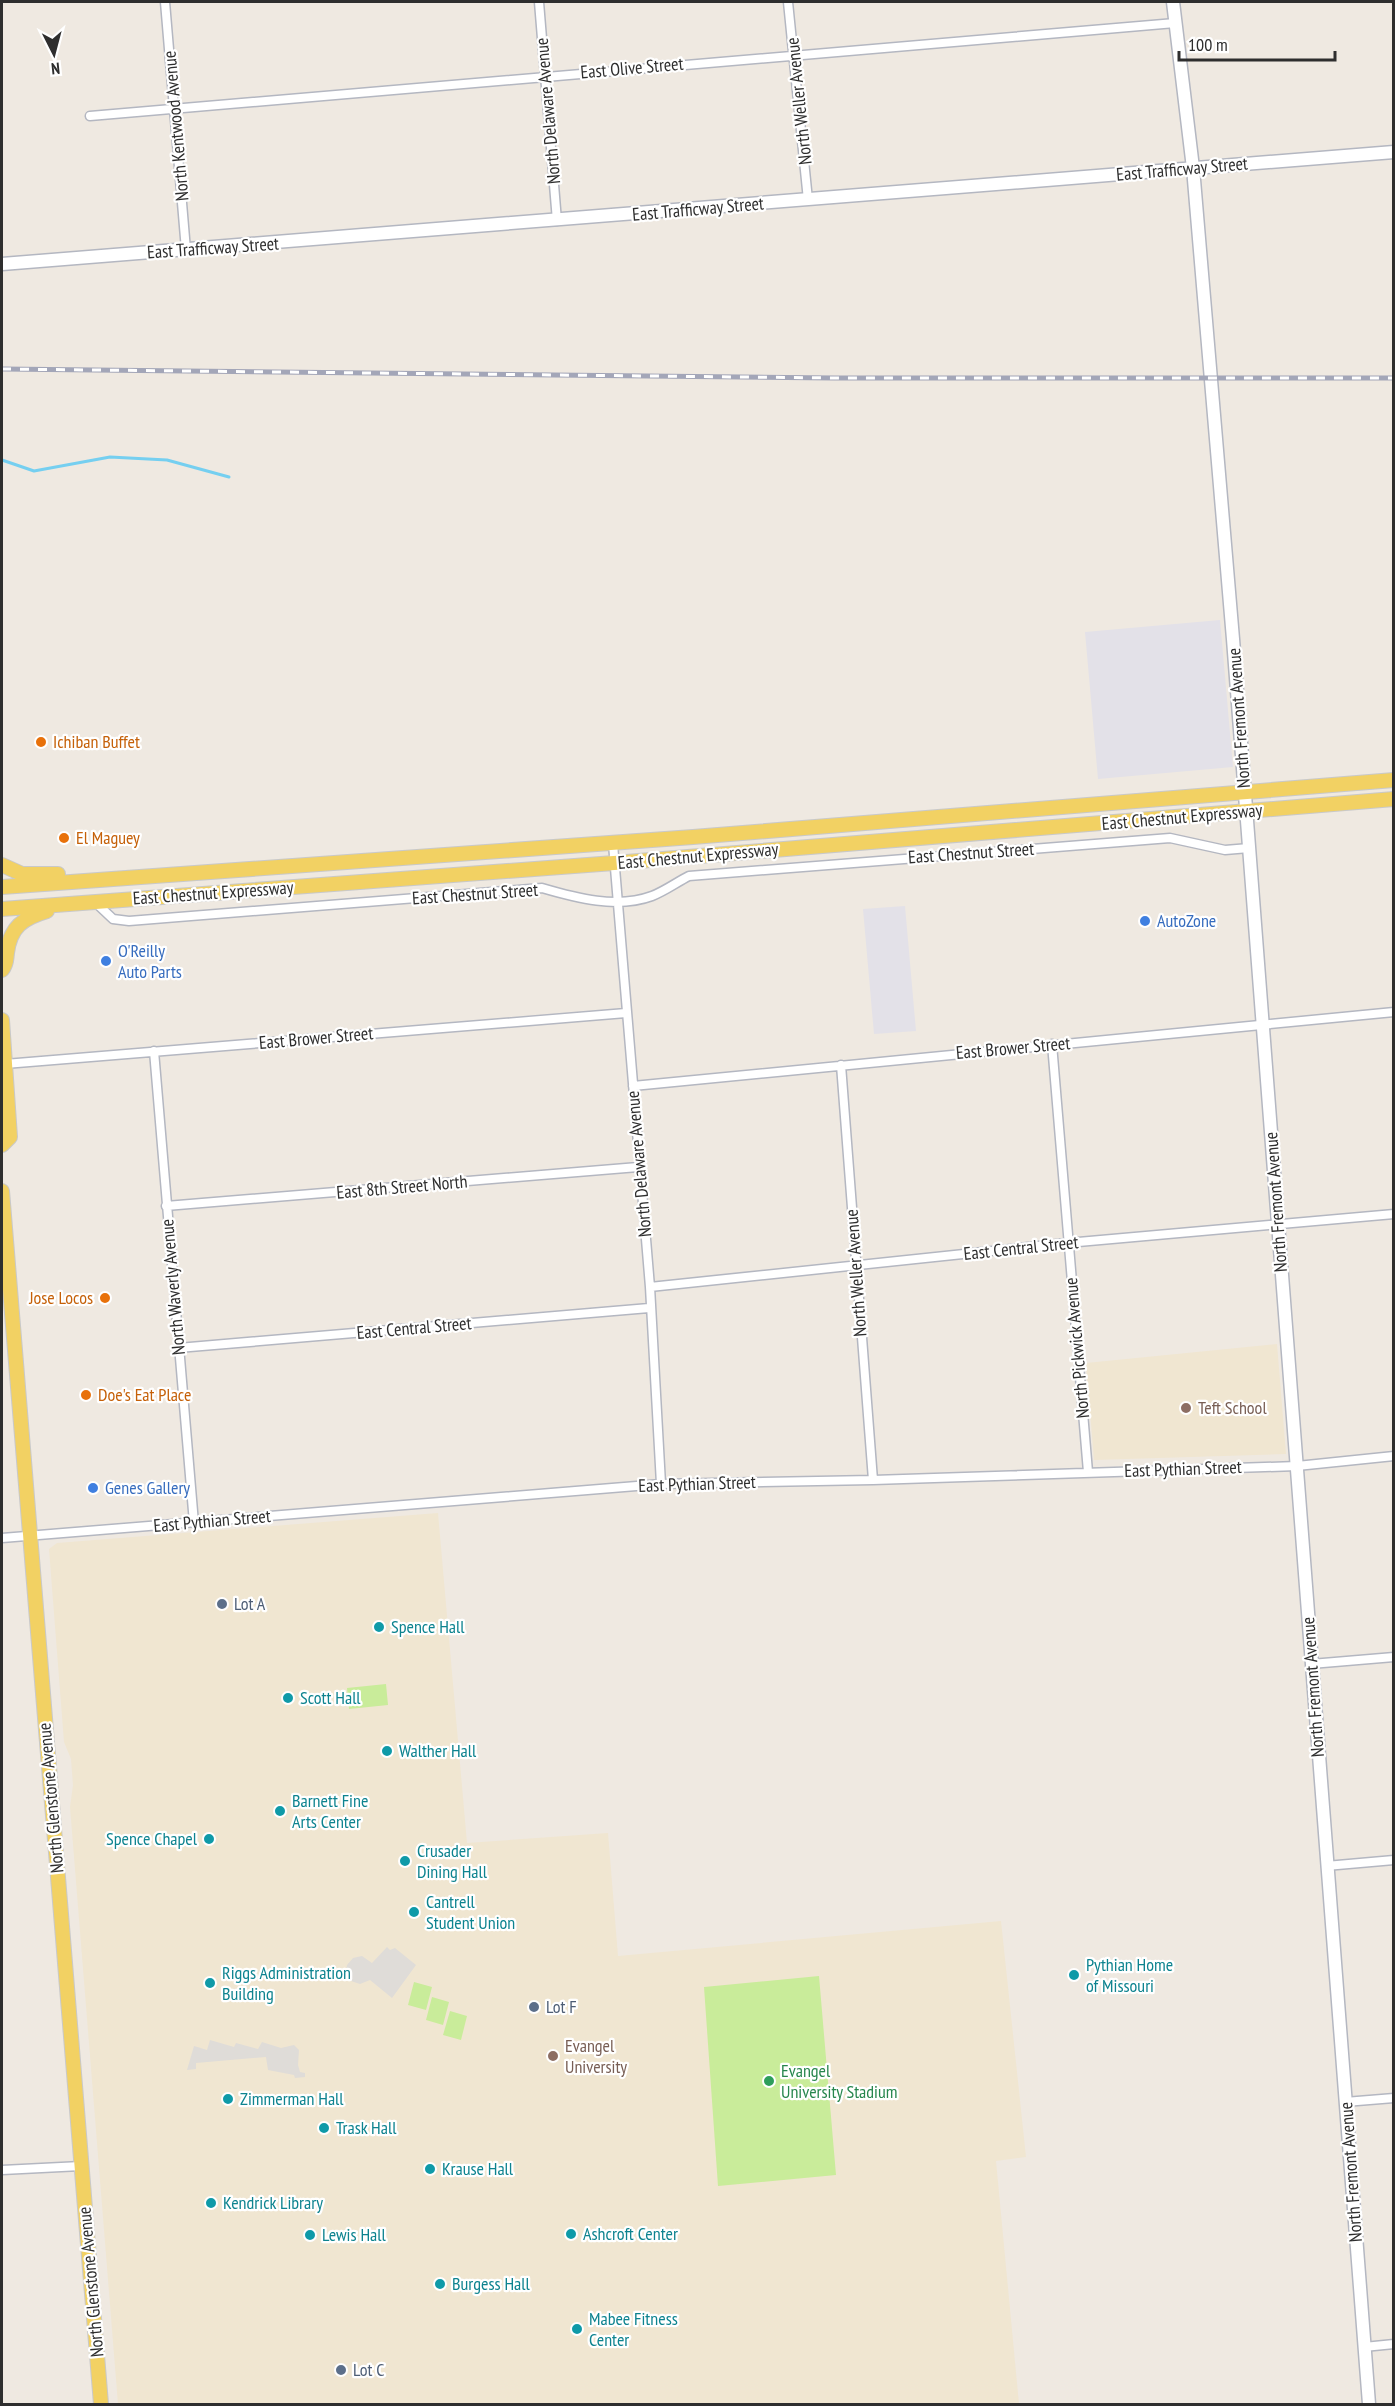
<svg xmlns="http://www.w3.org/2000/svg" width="1395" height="2406" font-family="'PT Sans Narrow',sans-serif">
<rect width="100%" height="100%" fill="#efe9e1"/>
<path fill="#e3e1e8" d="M1220 620 1233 767 1098 779 1085 632Z
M905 906 916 1031 874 1034 863 909Z"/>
<path fill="#f0e6d1" d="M1277 1344 1286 1454 1094 1460 1086 1363Z
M438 1513 467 1843 608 1833 618 1956 1001 1921 1026 2157 996 2161 1019 2404H118L70 1807 73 1785 71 1759 64 1742 49 1549 57 1543Z"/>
<path fill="#c9ec9a" d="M386 1684 388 1705 349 1709 347 1688Z
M819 1976 836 2175 718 2186 704 1987Z
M414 1982 432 1987 426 2010 408 2005Z
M432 1997 449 2002 443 2025 426 2020Z
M450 2011 467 2016 461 2040 443 2035Z"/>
<path fill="#dfdcd8" d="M387 1947 390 1950 395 1948 416 1965 392 1998 370 1980 360 1984 351 1981 346 1971 347 1965 353 1958 362 1956 372 1963Z
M210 2040 234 2047 236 2043 258 2049 262 2042 281 2048 294 2045 299 2050 298 2065 300 2072 305 2073V2077L295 2078 294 2075 268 2070 266 2057 196 2063V2069L187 2070 194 2046 207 2050Z"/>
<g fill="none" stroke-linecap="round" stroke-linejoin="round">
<path stroke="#75cff0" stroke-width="3" d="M2 460 34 471 110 457 167 460 229 477"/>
<g stroke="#b4b7c1" stroke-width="11">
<path id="street" d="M165 2 186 250
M539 2 557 221
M788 2 808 200
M90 116 1175 23
M613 844 650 1287 661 1484
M95 902 113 919 129 921 542 888C576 898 617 909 652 896 665 891 677 882 689 876L1170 838 1225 850 1249 848
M1052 1044 1088 1472
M154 1051 194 1523
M5 1064 626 1013
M841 1065 873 1480
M633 1086 1394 1012
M166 1206 638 1167
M650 1287 1067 1243 1394 1214
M178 1348 649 1308
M2 1538 661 1484 873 1480 1297 1466 1394 1456
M1311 1664 1394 1657
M1326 1866 1394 1860
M1345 2102 1394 2098
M2 2170 81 2166
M1364 2347 1394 2344"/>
</g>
<g stroke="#b4b7c1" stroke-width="15">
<path id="secondary" d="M1173 2 1193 168 1233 639 1369 2404
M2 264 1394 152"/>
</g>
<g stroke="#c9c9c9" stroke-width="16">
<path id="primary" d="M2 865 22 874H58
M2 887 693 837 1394 780
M2 909 614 863 1394 799
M2 970C7 964 6 960 7 953 10 927 23 918 47 911
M2 1020 10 1137 2 1145
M2 1191 101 2404"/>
</g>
<use href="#street" stroke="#fff" stroke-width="8"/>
<use href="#secondary" stroke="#fff" stroke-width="12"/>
<use href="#primary" stroke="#f2d163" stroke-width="14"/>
<g stroke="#a3a6b8" stroke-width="5">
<path id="rail" d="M2 369 834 378H1394"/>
</g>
<use href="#rail" stroke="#fff" stroke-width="3" stroke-dasharray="9" stroke-linecap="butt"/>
</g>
<g fill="#e8710a" stroke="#fff" stroke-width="2">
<circle cx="41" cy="742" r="6"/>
<circle cx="64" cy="838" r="6"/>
<circle cx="105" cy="1298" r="6"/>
<circle cx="86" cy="1395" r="6"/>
</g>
<g fill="#3f7fe0" stroke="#fff" stroke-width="2">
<circle cx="1145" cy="921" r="6"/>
<circle cx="106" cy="961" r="6"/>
<circle cx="93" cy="1488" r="6"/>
</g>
<g fill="#8d6e63" stroke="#fff" stroke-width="2">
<circle cx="1186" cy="1408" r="6"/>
<circle cx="553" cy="2056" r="6"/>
</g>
<g fill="#5c6f8a" stroke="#fff" stroke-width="2">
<circle cx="222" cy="1604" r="6"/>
<circle cx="534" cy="2007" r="6"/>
<circle cx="341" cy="2370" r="6"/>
</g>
<g fill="#0f9aa8" stroke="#fff" stroke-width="2">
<circle cx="379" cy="1627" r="6"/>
<circle cx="288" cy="1698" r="6"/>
<circle cx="387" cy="1751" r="6"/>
<circle cx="280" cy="1811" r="6"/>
<circle cx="209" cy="1839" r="6"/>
<circle cx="405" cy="1861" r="6"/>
<circle cx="414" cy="1912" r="6"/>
<circle cx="1074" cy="1975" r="6"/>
<circle cx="210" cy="1983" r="6"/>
<circle cx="228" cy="2099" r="6"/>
<circle cx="324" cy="2128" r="6"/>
<circle cx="430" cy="2169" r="6"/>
<circle cx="211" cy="2203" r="6"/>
<circle cx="571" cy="2234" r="6"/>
<circle cx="310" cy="2235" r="6"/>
<circle cx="440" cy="2284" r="6"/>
<circle cx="577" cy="2329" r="6"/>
</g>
<circle fill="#2e9e5b" stroke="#fff" stroke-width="2" cx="769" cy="2081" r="6"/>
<g text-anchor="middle" stroke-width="4.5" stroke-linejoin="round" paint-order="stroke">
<g font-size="18" fill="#2e2e2e" stroke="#fff">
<text transform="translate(632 68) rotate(-5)" y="6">East Olive Street</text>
<text transform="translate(799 101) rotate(-96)" y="6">North Weller Avenue</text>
<text transform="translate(548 111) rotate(-95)" y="6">North Delaware Avenue</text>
<text transform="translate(176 126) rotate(-95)" y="6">North Kentwood Avenue</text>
<text transform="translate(1182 169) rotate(-5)" y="6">East Trafficway Street</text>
<text transform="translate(698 209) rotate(-5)" y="6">East Trafficway Street</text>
<text transform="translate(213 248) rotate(-4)" y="6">East Trafficway Street</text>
<text transform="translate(1239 718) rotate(-94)" y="6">North Fremont Avenue</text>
<text transform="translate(1182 817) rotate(-5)" y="6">East Chestnut Expressway</text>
<text transform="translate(971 853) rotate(-4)" y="6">East Chestnut Street</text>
<text transform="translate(698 856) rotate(-5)" y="6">East Chestnut Expressway</text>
<text transform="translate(213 893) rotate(-4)" y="6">East Chestnut Expressway</text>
<text transform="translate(475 894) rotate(-4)" y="6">East Chestnut Street</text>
<text transform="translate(316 1038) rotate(-5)" y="6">East Brower Street</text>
<text transform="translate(1013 1048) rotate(-5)" y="6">East Brower Street</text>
<text transform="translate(639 1164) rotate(-95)" y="6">North Delaware Avenue</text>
<text transform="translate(402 1187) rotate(-5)" y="6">East 8th Street North</text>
<text transform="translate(1276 1202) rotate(-94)" y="6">North Fremont Avenue</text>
<text transform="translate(1021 1248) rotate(-6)" y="6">East Central Street</text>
<text transform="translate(856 1273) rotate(-94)" y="6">North Weller Avenue</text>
<text transform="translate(173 1287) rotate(-95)" y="6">North Waverly Avenue</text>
<text transform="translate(414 1328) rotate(-5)" y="6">East Central Street</text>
<text transform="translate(1077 1348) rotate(-95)" y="6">North Pickwick Avenue</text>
<text transform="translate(1183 1469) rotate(-2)" y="6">East Pythian Street</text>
<text transform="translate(697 1484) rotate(-2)" y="6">East Pythian Street</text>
<text transform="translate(212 1521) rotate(-5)" y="6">East Pythian Street</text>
<text transform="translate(1313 1687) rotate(-94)" y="6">North Fremont Avenue</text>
<text transform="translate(51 1798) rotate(-95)" y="6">North Glenstone Avenue</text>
<text transform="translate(1351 2172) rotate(-94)" y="6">North Fremont Avenue</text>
<text transform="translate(91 2282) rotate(-95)" y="6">North Glenstone Avenue</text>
</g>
<g font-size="18" fill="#c56008" stroke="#fff" text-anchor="start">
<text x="53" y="748">Ichiban Buffet</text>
<text x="76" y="844">El Maguey</text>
<text x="93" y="1304" text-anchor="end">Jose Locos</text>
<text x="98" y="1401">Doe's Eat Place</text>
</g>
<g font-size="18" fill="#366cbe" stroke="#fff" text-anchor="start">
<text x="1157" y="927">AutoZone</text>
<text x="118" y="957">O'Reilly<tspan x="118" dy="21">Auto Parts</tspan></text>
<text x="105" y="1494">Genes Gallery</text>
</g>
<g font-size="18" fill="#785e54" stroke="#fff" text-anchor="start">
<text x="1198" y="1414">Teft School</text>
<text x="565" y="2052">Evangel<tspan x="565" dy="21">University</tspan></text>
</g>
<g font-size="18" fill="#4e5e75" stroke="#fff" text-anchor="start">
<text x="234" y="1610">Lot A</text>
<text x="546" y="2013">Lot F</text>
<text x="353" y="2376">Lot C</text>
</g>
<g font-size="18" fill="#0d838f" stroke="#fff" text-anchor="start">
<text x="391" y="1633">Spence Hall</text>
<text x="300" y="1704">Scott Hall</text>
<text x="399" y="1757">Walther Hall</text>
<text x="292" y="1807">Barnett Fine<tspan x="292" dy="21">Arts Center</tspan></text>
<text x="197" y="1845" text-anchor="end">Spence Chapel</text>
<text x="417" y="1857">Crusader<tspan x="417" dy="21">Dining Hall</tspan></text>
<text x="426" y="1908">Cantrell<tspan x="426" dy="21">Student Union</tspan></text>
<text x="1086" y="1971">Pythian Home<tspan x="1086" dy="21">of Missouri</tspan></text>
<text x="222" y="1979">Riggs Administration<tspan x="222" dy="21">Building</tspan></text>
<text x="240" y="2105">Zimmerman Hall</text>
<text x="336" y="2134">Trask Hall</text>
<text x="442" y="2175">Krause Hall</text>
<text x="223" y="2209">Kendrick Library</text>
<text x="583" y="2240">Ashcroft Center</text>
<text x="322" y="2241">Lewis Hall</text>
<text x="452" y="2290">Burgess Hall</text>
<text x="589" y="2325">Mabee Fitness<tspan x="589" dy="21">Center</tspan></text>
</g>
<g font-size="18" fill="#27864d" stroke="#fff" text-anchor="start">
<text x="781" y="2077">Evangel<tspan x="781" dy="21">University Stadium</tspan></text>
</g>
</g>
<rect width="1395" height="2406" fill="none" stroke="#2e2e2e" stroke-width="6"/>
<g transform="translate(54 54) rotate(174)" stroke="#ffffff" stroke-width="4.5" paint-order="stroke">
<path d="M0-4.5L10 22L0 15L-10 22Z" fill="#2e2e2e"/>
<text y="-9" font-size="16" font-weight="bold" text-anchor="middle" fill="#2e2e2e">N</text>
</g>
<path d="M1179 51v9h156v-9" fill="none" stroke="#2e2e2e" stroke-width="3"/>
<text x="1188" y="51" font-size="18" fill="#2e2e2e" stroke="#ffffff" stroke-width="4.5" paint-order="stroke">100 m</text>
</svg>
